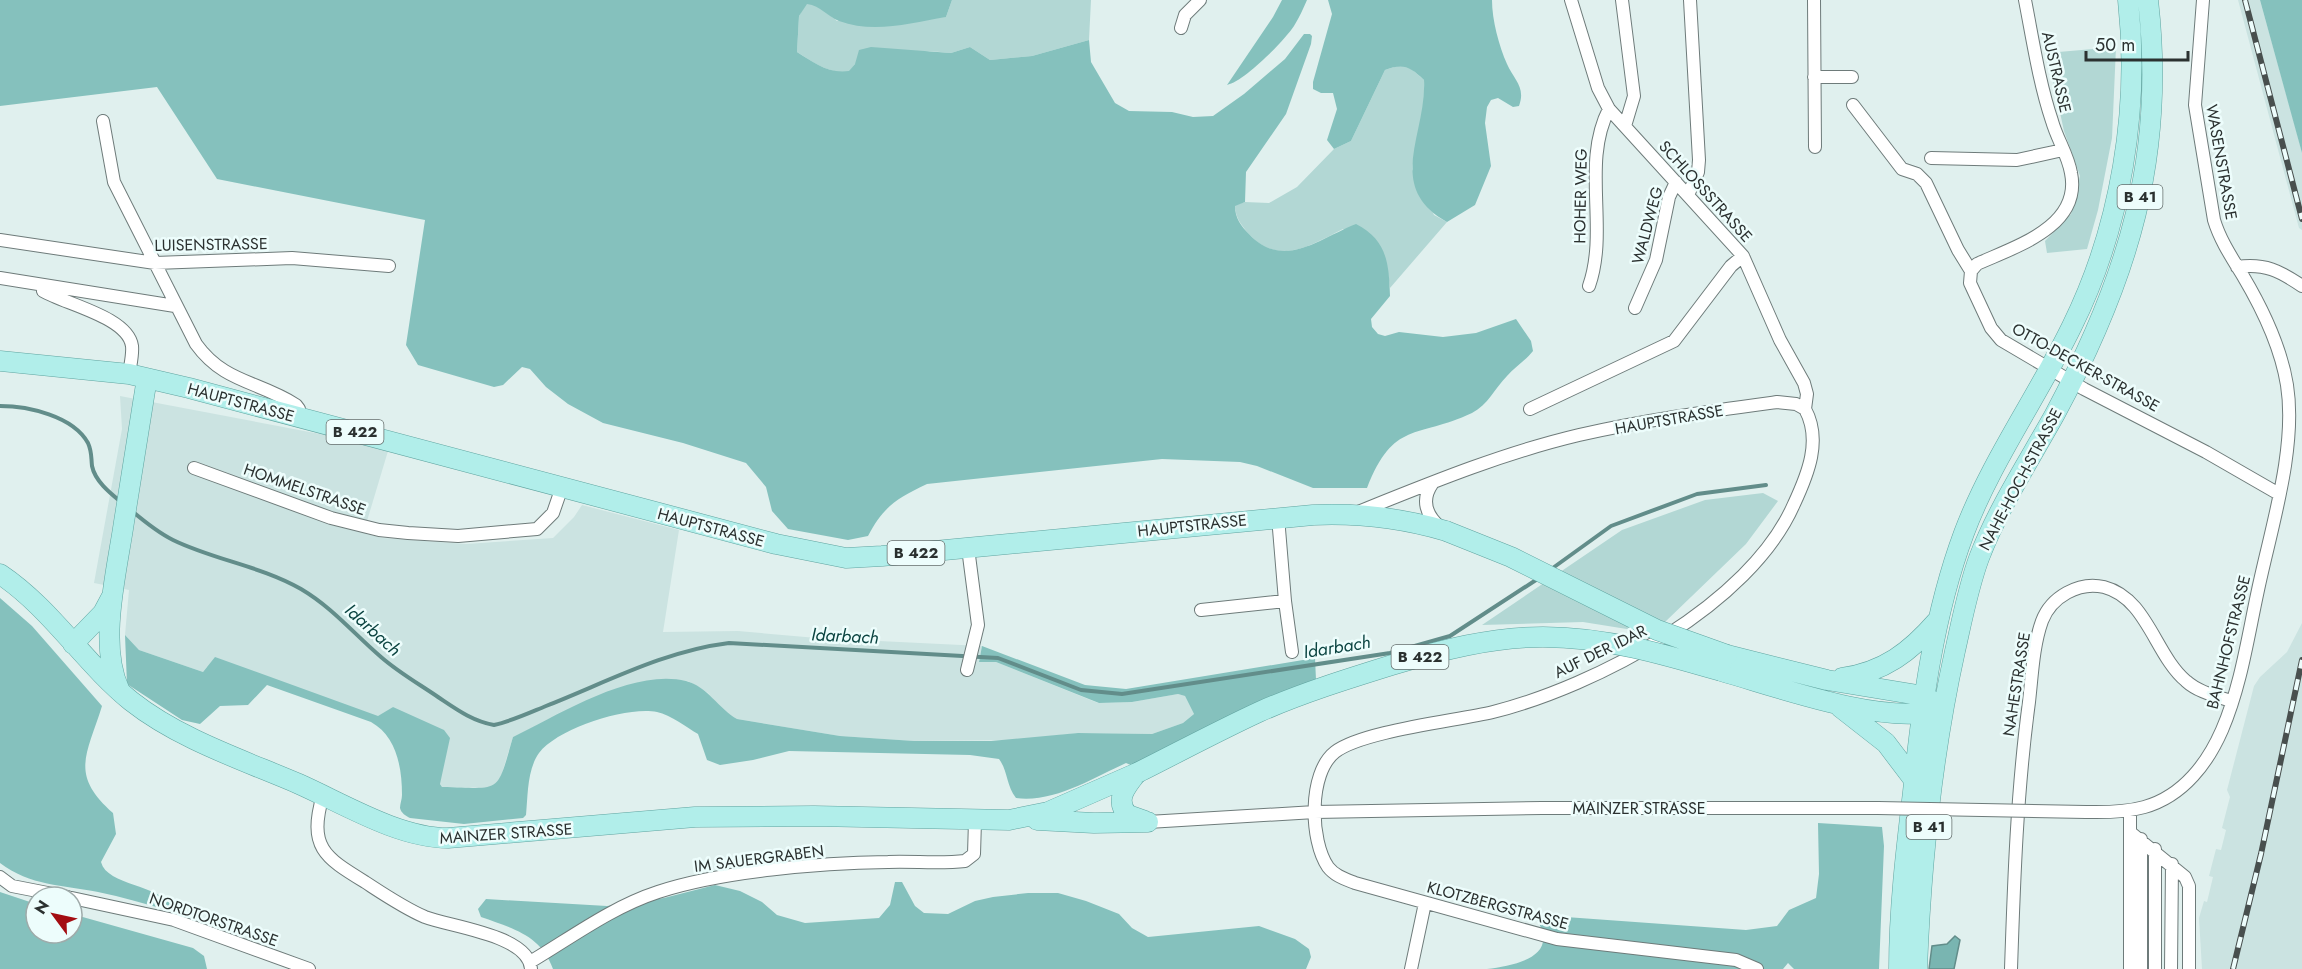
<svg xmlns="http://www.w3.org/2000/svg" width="2302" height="969" font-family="Jost,sans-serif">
<rect width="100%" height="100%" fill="#e0f0ee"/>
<path fill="#cbe3e1" d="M2238 0H2260L2295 126 2302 153V230L2299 228Z
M120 396 336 437 388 451 367 521 370 522 366 534 383 538 466 544 553 538 574 517 582 505 679 530 663 632 738 631 817 638 982 646 979 662H996L1098 703 1132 702 1178 694 1185 696 1194 714 1183 723 1152 734 1078 733 1016 740 914 741 840 736 737 719 723 711 708 693 688 681 661 679 588 700 513 737 499 783 491 788 442 787 393 707 378 717 207 667 203 672 139 650 125 635 129 590 94 583 122 429Z
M2302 623V969H2202L2199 918 2204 901 2207 902 2213 877 2209 876 2216 849 2221 850 2226 830 2222 828 2230 797 2227 790 2254 686 2260 677 2287 652Z"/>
<path fill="#b2d7d4" d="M952 0H1091L1089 40 1032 56 990 60 970 47 951 53 929 51 855 64 849 72C828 74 813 62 797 52L799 16 806 3 819 6 837 21 946 17Z
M2116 47 2112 138 2098 210 2087 249 2047 253 2045 241 2071 214 2080 176 2064 131 2047 53Z
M1400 65 1408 66 1424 80 1425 96 1412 169 1434 215 1447 222 1390 288 1387 266 1343 229C1311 245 1279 267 1249 234 1241 225 1235 217 1235 205L1245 202 1269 203 1297 187 1334 149 1351 141 1385 70Z
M1763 493 1778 501 1746 544 1665 622 1633 630 1583 622 1482 625 1622 530 1705 500Z"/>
<path fill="#85c1bd" d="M0 0H952L946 17C910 23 874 34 839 21 827 16 821 6 807 4L799 16 797 52C813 62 828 74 849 71L855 64 859 50 871 47 951 53 970 47 990 60 1032 56 1089 40 1091 62 1115 103 1129 111 1172 112 1193 117 1213 116 1244 94 1285 59 1304 34H1310L1312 36 1311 44 1286 114 1246 172 1245 202 1235 206C1235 218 1241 226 1249 234 1283 271 1320 238 1356 224 1387 240 1389 263 1390 296L1371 319 1372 327 1378 334 1385 336 1399 332 1443 337 1476 333 1516 319 1531 341 1533 351C1525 361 1515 367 1507 376 1495 388 1488 405 1472 413 1416 439 1394 420 1367 488H1313L1257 466 1240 462 1162 459 927 484C896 499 884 506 868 536L848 540 788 529 772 511 766 487 746 463 683 443 603 423 568 404 546 387 530 369 522 367 503 385 494 387 418 365 406 345 425 220 217 179 157 87 0 106Z
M1282 0H1307C1303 9 1299 18 1294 26 1284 41 1244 82 1227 85L1273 17Z
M1328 0H1492C1492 20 1499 46 1507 64 1514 80 1526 87 1519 106L1513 107 1498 98 1491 100 1487 107 1485 123 1491 166 1475 205 1447 222C1384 187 1427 134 1424 80 1410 67 1404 63 1385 70L1351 141 1334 149 1327 140 1337 109 1333 93H1321L1313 89V82L1332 14Z
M2260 0H2302V153Z
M0 598 32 626 102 706C87 755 69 774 113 813L116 834 101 862C107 886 160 884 173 908L170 911C146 904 122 897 98 892 63 885 30 886 0 863Z
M125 635 139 650 203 672 215 657 378 716 393 707 444 730 450 738 440 784 442 787C502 788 496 796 513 737 560 714 633 668 686 681 707 686 719 709 737 719L840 736 914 741H991L1078 733 1152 734 1183 723 1194 714 1185 696 1178 694 1132 702 1099 703 996 662H979L982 646 1085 685 1126 689 1315 658 1316 680 1133 766 1126 763C1093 778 1054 803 1016 798 1006 785 1008 771 999 759L970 755 789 751 753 760 720 765 707 760 698 734C686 727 671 715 657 712 627 706 558 728 539 753 527 770 528 795 526 815L523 818 464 824 410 818C406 816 401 813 400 808 400 804 402 799 402 795 402 766 396 736 371 722L267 685 248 705 220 706 200 724 182 720 127 684Z
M1818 823 1882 827 1884 846 1879 969H1794L1788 963 1783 969H1487C1516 965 1561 957 1536 918L1538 915 1746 930 1777 926 1789 910 1816 898 1819 874Z
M895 882H902L915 906 924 913 948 914 975 901 993 897 1028 893H1058L1086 901 1119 914 1132 928 1148 937 1259 926 1295 939 1309 949 1311 957 1306 969H553C541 935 512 928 481 917L478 909 486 899 607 906 664 898 715 885 740 891 762 902 777 915 805 923 879 918 890 905Z
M0 892 36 904V933H72V914L193 948 204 956 207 969H0Z"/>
<path fill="#79b5b1" stroke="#628d8a" stroke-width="1.5" d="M1955 936 1960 940 1954 969H1929L1932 946 1947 944Z"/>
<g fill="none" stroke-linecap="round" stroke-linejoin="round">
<path stroke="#628d8a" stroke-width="4" d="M0 406C28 406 73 416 88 443 92 452 91 457 92 466 95 481 110 493 121 502
M132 511C145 522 157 532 173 540 214 560 261 566 301 589 333 608 354 634 381 657 398 672 419 684 438 697 456 709 472 721 494 725 512 721 529 713 546 706 607 682 664 651 729 643L998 658 1081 690 1122 694 1390 653 1450 636 1539 578
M1550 570 1611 526 1697 494 1766 485"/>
<g stroke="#6e7b7a" stroke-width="14">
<path id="minor" d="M1571 0 1598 88 1609 109 1743 256 1780 340 1804 383 1807 394 1805 409
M1622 0 1634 96 1625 126
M1814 0 1815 147
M1181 28 1185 15 1200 0
M1814 77H1852
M1853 105 1902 169 1917 174 1926 183 1958 250 1971 271 1970 283 1991 328 2001 340 2084 389 2206 452 2279 494
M103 121 114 182 196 344C224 383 259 381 296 405L299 409V418
M1931 158 2017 160 2063 150
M1688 195 1698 172 1699 160 1690 0
M0 240 155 263 292 258 389 266
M2237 267C2265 263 2280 271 2302 286
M1971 271 1977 264C2014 247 2082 227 2071 173 2068 155 2057 139 2052 121 2039 82 2033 41 2025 0
M0 278 175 306
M1589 286C1609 229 1581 163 1609 109
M43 291C65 304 128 317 132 346 133 355 130 366 129 374
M1635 308 1656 260 1669 197 1676 182
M1530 409 1674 341 1731 266 1743 256
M194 468 331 518 379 530 408 533 458 536 537 529 553 513 562 487
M1432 484C1421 500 1426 515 1440 527
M1358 512C1430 483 1503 453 1579 435 1644 420 1711 411 1777 402L1796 404 1805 409
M1278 517 1285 601 1292 652
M1201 610 1285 601
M967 670 978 625 968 548
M323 795C308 847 324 857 365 882 385 895 404 908 425 917 451 927 529 935 531 969
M2086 812C2129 813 2162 810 2193 776 2205 763 2215 746 2222 730 2241 686 2248 636 2258 590 2271 528 2297 448 2287 385 2281 348 2262 308 2243 276 2232 258 2220 240 2214 220L2195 105 2203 0
M1148 822 1315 812 1542 808H1878
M2131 833 2185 877 2189 886V969
M2155 849V969
M0 877 12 886 68 897
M72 898 174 920 309 969
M530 962C572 937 612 907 658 892 722 871 820 863 888 862 914 861 940 864 965 861L974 854 975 821
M1411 969 1425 903
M1757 969 1736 960 1557 939 1355 883C1345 879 1335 876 1328 867 1310 841 1308 773 1335 752 1362 731 1455 721 1493 712 1596 686 1750 605 1794 504 1808 474 1822 440 1805 409
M2011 969C2014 879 2017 791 2029 702 2032 676 2033 646 2042 621 2051 597 2079 581 2104 587 2147 598 2155 655 2186 681 2198 692 2216 696 2231 701
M2130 969V812
M2141 969V839
M2171 969 2172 864"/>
</g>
<g stroke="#60a4a0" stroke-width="21">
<path id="primary" d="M0 361 129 374 189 388 776 544 846 558 882 556 1313 515C1359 513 1402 518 1446 531
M0 574C51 608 84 663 131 701 179 739 243 760 299 784 344 804 399 838 448 838L695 817 814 816 1009 820 1048 812 1137 773
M73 644 103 613 111 598
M1727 655 1827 680 1924 696 1934 702
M1721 671C1778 687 1879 724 1935 711
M1842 678C1884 672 1910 652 1937 621
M119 689C98 643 117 571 124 522 132 474 139 426 147 378
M1840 707 1886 743 1914 780
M1136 774C1126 786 1114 801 1128 815L1145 821
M1037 820 1094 823 1148 822
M1899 969C1899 910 1906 851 1913 792 1922 705 1933 616 1964 533 1991 461 2038 396 2072 326 2121 227 2140 109 2128 0
M1917 969C1921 863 1932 755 1955 651 1962 620 1968 588 1979 558 1998 508 2029 461 2055 414 2128 278 2166 156 2148 0"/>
</g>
<use href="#minor" stroke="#fff" stroke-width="12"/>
<use href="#primary" stroke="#b1eeea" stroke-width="20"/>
<g stroke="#484f4e" stroke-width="6">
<path id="rail" d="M2245 0 2302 219
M2233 969 2261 854 2302 660"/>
</g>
<use href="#rail" stroke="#edfdfc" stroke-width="4" stroke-dasharray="11" stroke-linecap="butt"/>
<g stroke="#6e7b7a" stroke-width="14" stroke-linecap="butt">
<path id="minor-bridge" d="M1878 808 2086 812"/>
</g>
<g stroke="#60a4a0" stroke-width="21" stroke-linecap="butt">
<path id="primary-bridge" d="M1446 531 1511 557 1657 630 1727 655
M1137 773C1177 753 1218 731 1259 712 1302 693 1347 679 1392 665 1441 650 1492 637 1543 637 1605 637 1663 654 1721 671"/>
</g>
<use href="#minor-bridge" stroke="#fff" stroke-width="12"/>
<use href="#primary-bridge" stroke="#b1eeea" stroke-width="20"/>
</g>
<g text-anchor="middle" stroke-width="5" stroke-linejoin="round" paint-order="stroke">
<g fill="#edfdfc" stroke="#656e6d" stroke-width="1.5">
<rect x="2117.5" y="185" width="45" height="24" rx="4.5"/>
<rect x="326.5" y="420" width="57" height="24" rx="4.5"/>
<rect x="887.5" y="541" width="57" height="24" rx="4.5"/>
<rect x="1391.5" y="645" width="57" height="24" rx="4.5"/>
<rect x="1906.5" y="815" width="45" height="24" rx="4.5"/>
</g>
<g font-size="15" font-weight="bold" fill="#2b3130">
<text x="2140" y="202">B 41</text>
<text x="355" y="437">B 422</text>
<text x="916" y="558">B 422</text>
<text x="1420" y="662">B 422</text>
<text x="1929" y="832">B 41</text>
</g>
<g font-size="16" fill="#2b3130" stroke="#edfdfc">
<text transform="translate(2057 72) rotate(77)" y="6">AUSTRASSE</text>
<text transform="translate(2222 162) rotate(80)" y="6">WASENSTRASSE</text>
<text transform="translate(1706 191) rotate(48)" y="6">SCHLOSSSTRASSE</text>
<text transform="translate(1580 196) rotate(-89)" y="6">HOHER WEG</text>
<text transform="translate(1647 225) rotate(-75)" y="6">WALDWEG</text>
<text transform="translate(211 244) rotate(-1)" y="6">LUISENSTRASSE</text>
<text transform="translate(2086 367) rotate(29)" y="6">OTTO-DECKER-STRASSE</text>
<text transform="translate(241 402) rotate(15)" y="6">HAUPTSTRASSE</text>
<text transform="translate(1669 419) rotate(-10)" y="6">HAUPTSTRASSE</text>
<text transform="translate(2020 479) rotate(-62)" y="6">NAHE-HOCH-STRASSE</text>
<text transform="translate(305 489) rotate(19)" y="6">HOMMELSTRASSE</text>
<text transform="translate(1192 525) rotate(-6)" y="6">HAUPTSTRASSE</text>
<text transform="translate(711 527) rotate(15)" y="6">HAUPTSTRASSE</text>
<text transform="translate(2228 642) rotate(-76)" y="6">BAHNHOFSTRASSE</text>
<text transform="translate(1600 651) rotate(-26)" y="6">AUF DER IDAR</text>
<text transform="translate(2016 684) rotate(-81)" y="6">NAHESTRASSE</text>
<text x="1639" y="814">MAINZER STRASSE</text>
<text transform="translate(506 833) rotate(-4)" y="6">MAINZER STRASSE</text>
<text transform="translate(759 858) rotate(-7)" y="6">IM SAUERGRABEN</text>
<text transform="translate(1498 905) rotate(15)" y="6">KLOTZBERGSTRASSE</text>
<text transform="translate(214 919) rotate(19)" y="6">NORDTORSTRASSE</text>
</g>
<g font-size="18" font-style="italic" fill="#0b4441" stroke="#edfdfc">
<text transform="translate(373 630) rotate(42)" y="6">Idarbach</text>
<text transform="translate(845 636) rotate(3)" y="6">Idarbach</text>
<text transform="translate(1337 647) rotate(-9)" y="6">Idarbach</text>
</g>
</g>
<g transform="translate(54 915) rotate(303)"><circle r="28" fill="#edfdfc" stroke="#9fabaa" stroke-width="1.5"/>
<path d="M0-4.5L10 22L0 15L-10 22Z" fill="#a40d12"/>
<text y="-9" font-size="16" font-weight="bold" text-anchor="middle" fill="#2b3130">N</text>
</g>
<path d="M2086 51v9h102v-9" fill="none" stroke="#2b3130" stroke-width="3"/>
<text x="2095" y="51" font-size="18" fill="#2b3130" stroke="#edfdfc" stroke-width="4.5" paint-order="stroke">50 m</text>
</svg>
